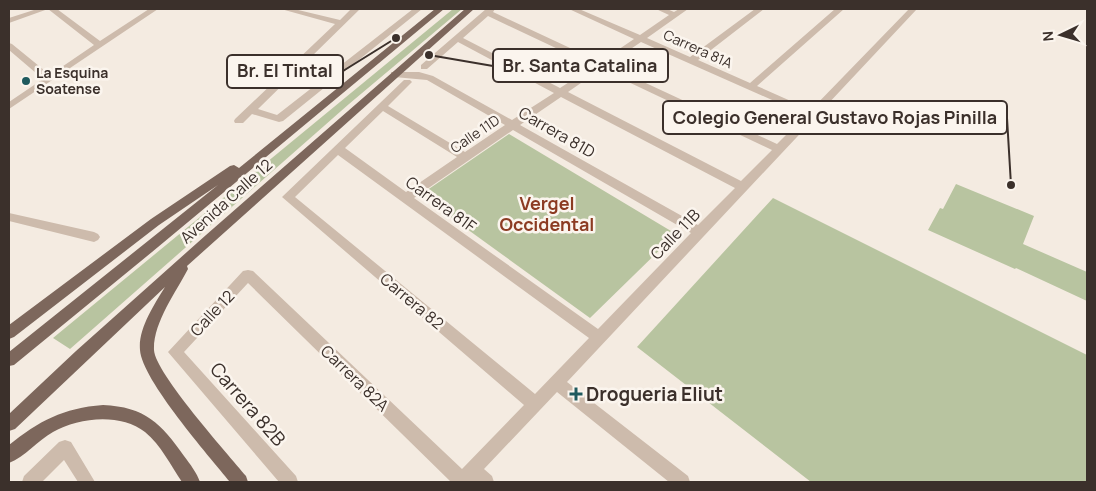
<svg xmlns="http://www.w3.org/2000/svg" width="1096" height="491" font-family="Manrope,sans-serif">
<rect width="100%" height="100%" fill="#f4ebe1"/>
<path fill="#b8c4a0" d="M453 9H462L349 104 70 349 53 338Z
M509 134 676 234 590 318 420 195Z
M956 184 1034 216 1023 244 1087 272V301L1016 268 1015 269 928 230 940 208 943 209Z
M773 198 1087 355V482H811L637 347Z"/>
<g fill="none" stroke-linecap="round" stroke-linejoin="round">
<path fill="#cdbbac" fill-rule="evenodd" d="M37 9H57L100 41 149 9H158L9 109V102L43 79 9 50V43L12 44 50 75 94 45 48 9 9 23V18Z
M281 9H294L340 20 351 9H360L258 109 277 115 413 9H422L283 121 279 122 252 114 243 123H235L234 121 235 119 335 24Z
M486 9H495L493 12 600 62 634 39 569 9H579L640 35 669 15 656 9H667L674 12 679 9H688L647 38 690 57 755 9H764L698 60 750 83 835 9H844L757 86 811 110 909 9H917L567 382 688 476 690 482H669L557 392 484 469 492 476 494 482H451L248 283 184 352 296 476 298 482H279L168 352 243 271 248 270 253 271 462 469 524 405 282 197 404 80H410L412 82 388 106 465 152 505 125 427 80 394 77 391 76V72H419L433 76 512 120 554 93 458 42 427 69H421V65ZM488 16 594 66 560 88 463 38ZM641 42 806 115 777 144 607 65ZM601 69 772 150 741 181 568 92ZM561 97 735 188 698 225 520 125ZM383 111 457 157 406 192 345 148ZM513 130 691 233 598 329 414 198ZM338 155 589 338 535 394 295 197Z
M9 213 94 232 98 234 100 237 98 240 94 242 9 221Z
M65 440 71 442 95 482H78L64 460 42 482H22L24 476 59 442Z"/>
<path fill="#7d675c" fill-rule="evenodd" d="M435 9H444L152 252 14 365 9 366V352L218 185 159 225 14 337 9 339V325L151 219 230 166 234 165 239 168Z
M465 9H474L187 266 188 269C176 292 153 323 154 350 155 373 228 454 246 476L248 482H230C209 456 142 380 140 350 138 329 154 305 165 287L15 429 9 431V414L76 351 206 235Z
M103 405C145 407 161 423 184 456 190 464 197 473 200 482H182C171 466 161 445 145 432 121 413 79 417 53 432 38 440 25 457 9 463V445C39 421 63 408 103 405Z"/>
</g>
<g fill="#1f5a5e" stroke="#fbf5ee" stroke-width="2">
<circle cx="26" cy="81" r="5"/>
<path d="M573.5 386.5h5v5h5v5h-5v5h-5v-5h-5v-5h5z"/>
</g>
<g text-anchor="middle" stroke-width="5" stroke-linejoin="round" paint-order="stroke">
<g font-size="14" fill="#3b302b" stroke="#fbf5ee">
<text transform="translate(698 49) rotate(24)" y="5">Carrera 81A</text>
<text transform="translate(475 134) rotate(-34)" y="5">Calle 11D</text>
</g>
<g font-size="14" font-weight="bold" fill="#3b302b" stroke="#fbf5ee" text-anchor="start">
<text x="36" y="78">La Esquina<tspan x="36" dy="16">Soatense</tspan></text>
</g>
<g font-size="16" fill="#3b302b" stroke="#fbf5ee">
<text transform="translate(557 132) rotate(30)" y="6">Carrera 81D</text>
<text transform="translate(226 201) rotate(-42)" y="6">Avenida Calle 12</text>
<text transform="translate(441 204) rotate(36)" y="6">Carrera 81F</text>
<text transform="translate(675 234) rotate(-46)" y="6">Calle 11B</text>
<text transform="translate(412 301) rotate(40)" y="6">Carrera 82</text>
<text transform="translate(212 313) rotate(-47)" y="6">Calle 12</text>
<text transform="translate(355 378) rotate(44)" y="6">Carrera 82A</text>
</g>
<g font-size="18" font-weight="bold" fill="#8c3b22" stroke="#fbf5ee">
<text x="547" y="210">Vergel<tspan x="547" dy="21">Occidental</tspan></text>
</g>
<g font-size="19" font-weight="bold" fill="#3b302b" stroke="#fbf5ee" text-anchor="start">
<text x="586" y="401">Drogueria Eliut</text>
</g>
<g font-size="19" fill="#3b302b" stroke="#fbf5ee">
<text transform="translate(248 404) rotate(49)" y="7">Carrera 82B</text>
</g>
</g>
<path fill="none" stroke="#3b302b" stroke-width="2" d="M429 55L493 66M396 38L343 71M1011 185L1007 118"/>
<g fill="#3b302b" stroke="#fbf5ee" stroke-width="2">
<circle cx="429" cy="55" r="5"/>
<circle cx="396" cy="38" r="5"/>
<circle cx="1011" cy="185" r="5"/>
</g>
<g fill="#fbf5ee" stroke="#3b302b" stroke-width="2">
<rect x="493" y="49" width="175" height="33" rx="5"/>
<rect x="227" y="55" width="116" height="33" rx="5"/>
<rect x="663" y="101" width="344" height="33" rx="5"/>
</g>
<g font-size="18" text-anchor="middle" font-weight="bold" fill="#3b302b">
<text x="580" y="72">Br. Santa Catalina</text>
<text x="285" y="77">Br. El Tintal</text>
<text x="835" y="124">Colegio General Gustavo Rojas Pinilla</text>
</g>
<rect width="1096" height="491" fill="none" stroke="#3b302b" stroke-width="20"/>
<g transform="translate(1061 35) rotate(265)" stroke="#fbf5ee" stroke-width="4" paint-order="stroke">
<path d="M0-4L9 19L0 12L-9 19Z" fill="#3b302b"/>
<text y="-8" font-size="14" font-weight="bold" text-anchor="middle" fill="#3b302b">N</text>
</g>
</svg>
